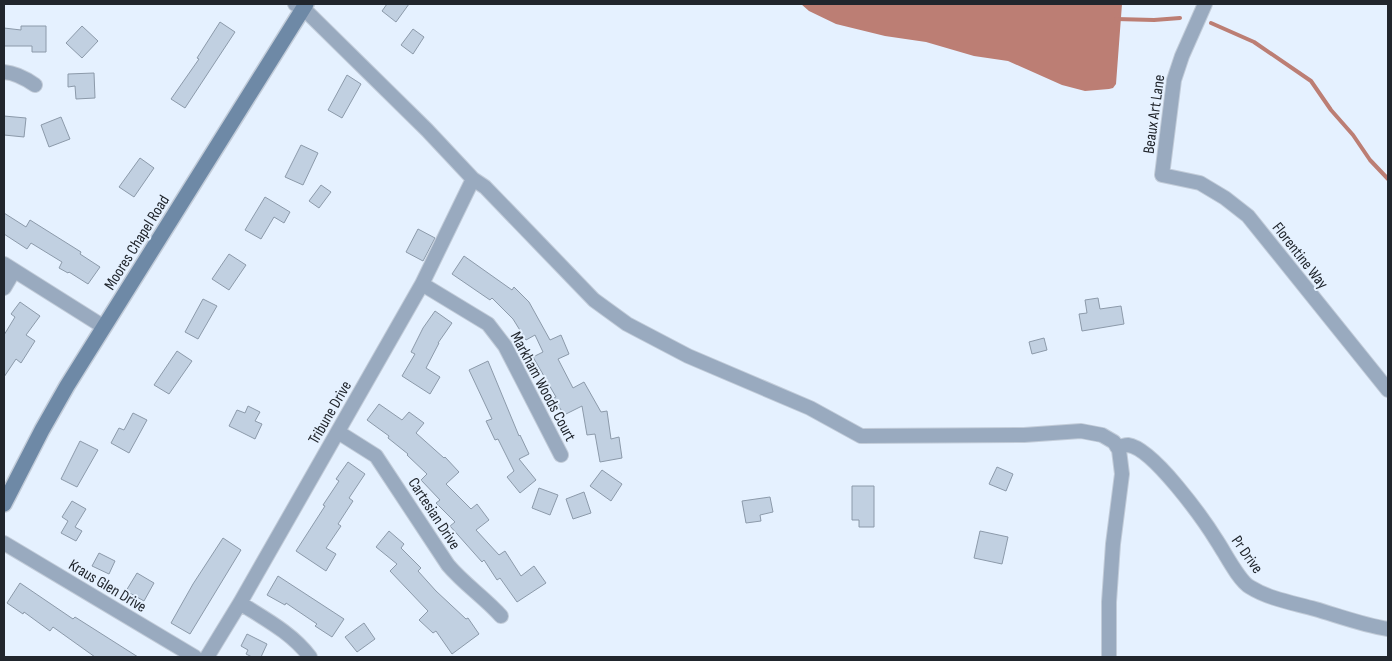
<svg xmlns="http://www.w3.org/2000/svg" width="1392" height="661" font-family="'Sofia Sans Condensed',sans-serif">
<rect width="100%" height="100%" fill="#e5f1ff"/>
<path fill="#bc7e74" d="M801 4H1122L1116 84 1113 88 1109 89 1085 91 1062 85 1008 61 974 56 926 42 885 36 836 24 809 11Z"/>
<g fill="none" stroke-linecap="round" stroke-linejoin="round">
<path stroke="#bc7e74" stroke-width="4" d="M1116 19 1154 20 1180 18
M1211 23 1254 42 1311 81 1331 110 1353 135 1370 160 1388 179"/>
</g>
<path fill="#c1d0e1" stroke="#8c9aaa" d="M387 4H409L396 22 382 11Z
M220 22 235 32 185 108 171 99 199 59 197 58Z
M21 26H46V52H32V46H4V28L21 30Z
M82 26 98 41 82 58 66 43Z
M413 29 424 37 413 54 401 45Z
M94 73 95 98 76 99 75 86 68 87V74Z
M347 75 361 84 342 118 328 110Z
M4 116 26 118 24 137 4 135Z
M61 117 70 139 49 147 41 125Z
M301 145 318 153 303 185 285 177Z
M140 158 154 168 134 197 119 187Z
M321 185 331 192 319 208 309 201Z
M265 197 290 212 284 223 274 217 261 239 245 230Z
M4 213 26 227 30 220 81 252 80 254 100 267 88 284 69 272 68 273 59 268 62 262 31 243 27 249 4 234Z
M418 229 435 238 423 261 406 252Z
M229 254 246 265 229 290 212 279Z
M464 256 512 290 514 287 529 302 550 340 561 335 569 354 558 359 573 388 584 382 601 412 607 411 611 439 619 437 622 458 600 462 595 434 587 435 582 406 564 415 554 398 556 397 533 357 543 352 535 335 526 340 513 319 492 298 490 300 452 274Z
M1098 298 1100 309 1121 306 1124 324 1082 331 1079 314 1087 313 1085 300Z
M203 299 217 306 198 339 185 332Z
M20 302 40 316 26 335 35 341 21 363 16 359 4 377V335L15 317 11 314Z
M435 311 452 323 438 343H439L426 368 440 377 430 394 402 376 415 354 411 352 423 328Z
M1044 338 1047 350 1032 354 1029 342Z
M177 351 192 361 169 394 154 385Z
M488 361 519 436 520 435 529 454 519 459 536 480 520 493 507 477 514 471 498 439 495 440 486 421 492 419 469 370Z
M379 404 402 420 409 412 424 423 416 433 444 458 445 457 459 472 446 484 471 509 477 504 489 520 476 530 499 555 505 551 521 576 534 566 546 583 517 602 500 578 497 580 484 560 482 562 450 526 455 522 436 503 440 500 421 480 427 474 407 455 408 454 388 438 389 436 367 420Z
M248 406 260 412 255 421 262 424 255 439 229 426 237 410 245 413Z
M133 413 147 420 129 453 111 443 119 428 124 430Z
M80 441 98 450 77 487 61 479Z
M348 462 365 474 349 498 353 501 338 524 341 526 326 548 336 554 326 571 296 551 325 506 323 505 339 481 336 479Z
M997 467 1013 474 1006 491 989 484Z
M602 470 622 484 611 501 590 486Z
M852 486H874V527H859V520H852Z
M539 488 558 495 550 515 532 508Z
M584 492 591 513 573 519 566 499Z
M770 497 773 512 760 515 761 521 746 523 742 501Z
M72 501 86 509 75 527 82 531 76 541 61 533 68 521 62 517Z
M389 531 404 544 401 548 421 568 418 571 436 591 466 619 468 618 479 634 452 654 436 631 433 633 419 620 428 611 390 571 397 564 376 547Z
M980 531 1008 537 1002 564 974 558Z
M223 538 241 550 190 634 171 623 193 584Z
M99 553 115 561 109 574 92 566Z
M137 573 154 583 144 601 126 591Z
M278 576 344 619 332 637 315 626 317 624 286 603 285 605 267 595Z
M20 583 73 619 75 617 138 657H95L53 627 50 631 24 612 23 614 7 603Z
M364 623 375 639 357 652 345 637Z
M247 634 267 644 261 657H252L246 654 248 650 241 646Z"/>
<g fill="none" stroke-linecap="round" stroke-linejoin="round">
<g stroke="#c2ccd9" stroke-width="16">
<path id="minor" d="M295 4 303 8 427 130 473 179 485 187 594 300 627 324 688 356 810 408 861 436 1024 435 1081 431 1102 435 1114 442 1119 450 1122 474 1113 544 1109 602V657
M1205 4 1182 56 1174 80 1162 175 1200 183 1225 198 1248 216 1388 390
M4 72C16 73 25 78 35 85
M4 264 104 327
M422 284 488 324 505 346 561 455
M4 288 14 271
M338 432 376 456 448 565C464 584 485 598 501 616
M1117 447C1120 447 1125 445 1128 445 1153 448 1204 520 1217 541 1225 553 1239 581 1250 587 1269 599 1294 603 1315 609 1339 616 1363 625 1388 629
M4 543 195 657
M240 603C265 619 292 633 310 657
M207 657 240 603 422 284 473 179"/>
</g>
<g stroke="#c2ccd9" stroke-width="18">
<path id="secondary" d="M4 504 42 430 67 386 306 4"/>
</g>
<use href="#minor" stroke="#99aabf" stroke-width="14"/>
<use href="#secondary" stroke="#6e89a6" stroke-width="15"/>
</g>
<g text-anchor="middle" stroke-width="4" stroke-linejoin="round" paint-order="stroke">
<g font-size="16" fill="#21262d" stroke="#e5f1ff">
<text transform="translate(1153 114) rotate(-82)" y="6">Beaux Art Lane</text>
<text transform="translate(136 242) rotate(-58)" y="6">Moores Chapel Road</text>
<text transform="translate(1301 255) rotate(52)" y="6">Florentine Way</text>
<text transform="translate(544 386) rotate(62)" y="6">Markham Woods Court</text>
<text transform="translate(329 412) rotate(-60)" y="6">Tribune Drive</text>
<text transform="translate(435 513) rotate(57)" y="6">Cartesian Drive</text>
<text transform="translate(1248 554) rotate(55)" y="6">Pr Drive</text>
<text transform="translate(108 585) rotate(31)" y="6">Kraus Glen Drive</text>
</g>
</g>
<rect width="1392" height="661" fill="none" stroke="#21262d" stroke-width="10"/>
</svg>
